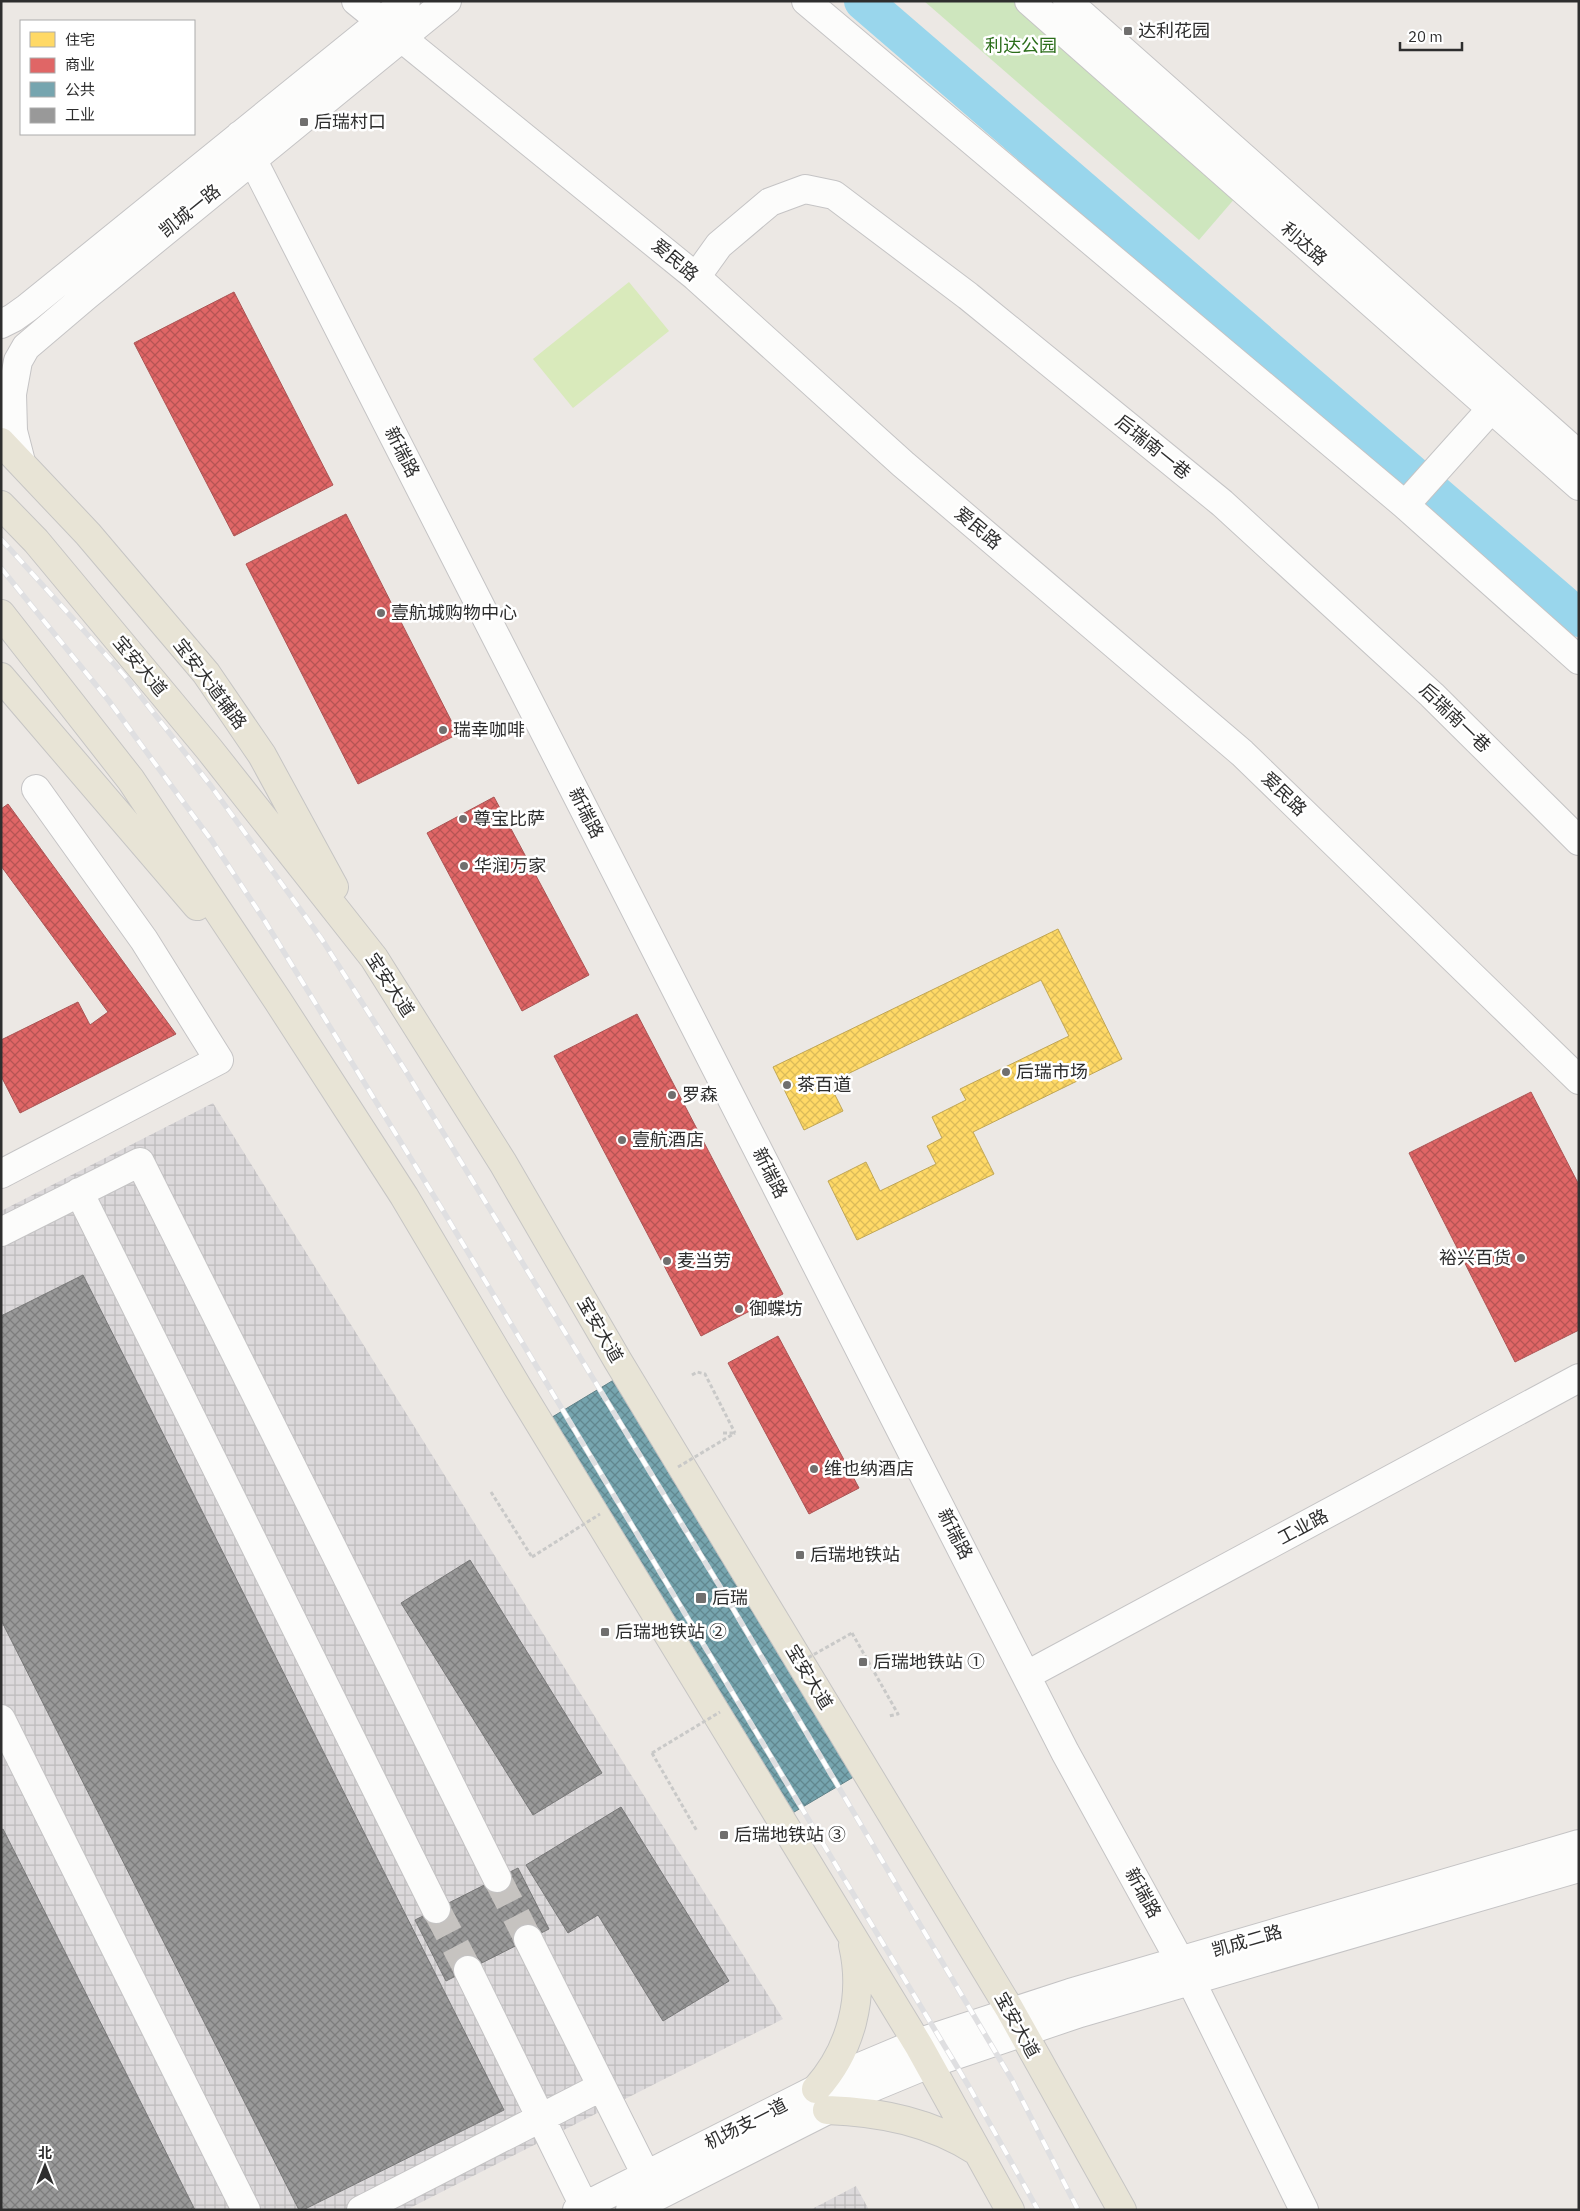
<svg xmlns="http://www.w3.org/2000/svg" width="1580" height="2211" font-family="'IBM Plex Sans','Noto Sans SC',sans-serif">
<defs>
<pattern id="industrial-grid" width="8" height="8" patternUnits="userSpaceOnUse" patternTransform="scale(1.25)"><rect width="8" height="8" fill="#dcd9db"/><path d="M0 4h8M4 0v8" fill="none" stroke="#bdbbbc"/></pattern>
<pattern id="homes-cross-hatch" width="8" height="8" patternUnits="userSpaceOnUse" patternTransform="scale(1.25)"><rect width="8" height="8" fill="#ffd966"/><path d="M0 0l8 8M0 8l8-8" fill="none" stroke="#dbbb59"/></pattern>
<pattern id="shops-cross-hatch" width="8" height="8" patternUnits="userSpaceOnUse" patternTransform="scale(1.25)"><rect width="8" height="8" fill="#e06666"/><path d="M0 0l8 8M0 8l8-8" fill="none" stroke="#b65454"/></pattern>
<pattern id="public-cross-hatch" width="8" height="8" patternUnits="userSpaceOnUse" patternTransform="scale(1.25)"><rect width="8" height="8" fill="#76a5af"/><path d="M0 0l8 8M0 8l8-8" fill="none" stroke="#61878f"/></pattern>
<pattern id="industry-cross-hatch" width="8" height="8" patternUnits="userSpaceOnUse" patternTransform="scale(1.25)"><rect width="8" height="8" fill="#999"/><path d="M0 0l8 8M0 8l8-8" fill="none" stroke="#7d7d7d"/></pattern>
</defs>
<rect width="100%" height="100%" fill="#ece8e4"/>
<path fill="url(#industrial-grid)" d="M213 1103 783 2019 406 2210H1V1211Z
M856 2186 869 2210H810Z"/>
<path fill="#cee6be" d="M924 1H1014L1236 197 1199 240Z"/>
<path fill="#d9eabb" d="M629 282 669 331 573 408 533 359Z"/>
<path fill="url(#homes-cross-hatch)" stroke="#c0a655" d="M1058 929 1122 1059 973 1132 994 1174 857 1240 828 1181 866 1162 880 1191 936 1164 927 1146 942 1138 932 1117 966 1100 960 1089 1069 1036 1041 980 829 1083 843 1111 804 1130 773 1067Z"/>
<path fill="url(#shops-cross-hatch)" stroke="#ab5555" d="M234 292 333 485 234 536 134 343Z
M346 514 458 734 358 784 246 564Z
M494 797 589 975 522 1011 427 833Z
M8 804 176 1034 20 1113 1 1076V1040L78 1002 90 1025 108 1012 1 866V809Z
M637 1014 783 1294 701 1336 554 1056Z
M1531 1092 1579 1185V1330L1515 1362 1409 1153Z
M778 1336 859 1488 809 1514 728 1363Z"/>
<path fill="url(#public-cross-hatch)" stroke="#608188" d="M622 1375 862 1772 784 1818 544 1422Z"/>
<path fill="url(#industry-cross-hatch)" stroke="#797979" d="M83 1275 504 2110 303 2210H299L1 1620V1316Z
M470 1560 602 1773 533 1815 401 1603Z
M621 1807 729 1981 663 2021 598 1915 568 1933 526 1865Z
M3 1829 195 2210H1V1830Z
M518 1868 549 1929 446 1981 415 1920Z"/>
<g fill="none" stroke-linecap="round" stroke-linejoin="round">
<path stroke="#99d6ec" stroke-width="38" d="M863 1 1579 618"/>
<path stroke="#c6c3c0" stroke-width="28" stroke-dasharray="28 14" stroke-linecap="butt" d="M497 1878 528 1939
M436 1909 468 1970"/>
<g stroke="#c5c4c5" stroke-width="30">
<path id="minor" d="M356 1 696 277 903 464 1242 753 1579 1080
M806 1 1405 505 1579 660
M1029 1 1579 486
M1067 1 1579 455
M240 135 1065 1752 1191 1981 1304 2210
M696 277 719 245 770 202 805 189 834 195 968 296 1222 503 1432 695 1579 841
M1 324 13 318 27 308 406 1
M21 462 13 431 12 394 18 361 26 347 86 296 447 1
M1405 505 1491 409
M1 1174 219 1060 144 940 36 789
M79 1192 436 1909
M1 1232 140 1162 497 1878
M1027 1675 1579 1378
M1 1719 246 2210
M528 1939 654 2191
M468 1970 586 2210
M361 2210 601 2087
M577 2210 860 2067 917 2043 1070 1993 1579 1844
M630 2210 871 2088 929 2064 1080 2013 1579 1868"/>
</g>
<g stroke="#c6c5c4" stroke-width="30">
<path id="major" d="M1 442 88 534 206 673 262 755 334 887
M1 505 36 541 209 749 374 958 503 1163 618 1361 1009 2008 1122 2210
M1 614 131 780 278 1001 404 1196 518 1388 919 2046 1010 2210
M1 677 197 906
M816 2089C851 2050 865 1997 853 1945
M827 2110C881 2112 932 2122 978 2152"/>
</g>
<path stroke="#c9c9c8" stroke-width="3" stroke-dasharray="4 2.5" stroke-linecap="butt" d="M692 1375 697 1372 705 1374 735 1433
M723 1433H734
M491 1492 532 1557
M852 1633 898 1714 889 1716
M652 1753 697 1831"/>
<use href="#minor" stroke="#fcfcfb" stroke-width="28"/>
<use href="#major" stroke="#e8e4d6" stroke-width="28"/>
<g stroke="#dfdfe1" stroke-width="5.5">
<path id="rail" d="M1 539 124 675 211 786 321 938 405 1070 719 1585 1012 2080 1078 2210
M1 568 109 701 212 841 263 918 445 1214 971 2090 1038 2210"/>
</g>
<use href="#rail" stroke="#fff" stroke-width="4" stroke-dasharray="11" stroke-linecap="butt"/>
<path stroke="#c9c9c8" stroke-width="3" stroke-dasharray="4 2.5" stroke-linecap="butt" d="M678 1467 735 1433
M532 1557 600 1514
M797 1664 852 1633
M652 1753 720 1712"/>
</g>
<g fill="#706f6e" stroke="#fff" stroke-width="2">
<rect x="1123" y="26" width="10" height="10" rx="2.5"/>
<rect x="299" y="117" width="10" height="10" rx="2.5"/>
<circle cx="381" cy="613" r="5"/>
<circle cx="443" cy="730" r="5"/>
<circle cx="463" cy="819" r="5"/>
<circle cx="464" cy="866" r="5"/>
<circle cx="1006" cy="1072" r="5"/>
<circle cx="787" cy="1085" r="5"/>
<circle cx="672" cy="1095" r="5"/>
<circle cx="622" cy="1140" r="5"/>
<circle cx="1521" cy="1258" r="5"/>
<circle cx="667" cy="1261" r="5"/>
<circle cx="739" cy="1309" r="5"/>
<circle cx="814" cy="1469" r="5"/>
<rect x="795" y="1550" width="10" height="10" rx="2.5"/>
<rect x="695" y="1592" width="12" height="12" rx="2.5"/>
<rect x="600" y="1627" width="10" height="10" rx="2.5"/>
<rect x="858" y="1657" width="10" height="10" rx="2.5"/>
<rect x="719" y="1830" width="10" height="10" rx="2.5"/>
</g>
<g text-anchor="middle" stroke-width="5" stroke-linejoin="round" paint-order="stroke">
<g font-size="18" fill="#2e2e2e" stroke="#fff" text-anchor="start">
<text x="1138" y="37">达利花园</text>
<text x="314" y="128">后瑞村口</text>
<text x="391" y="619">壹航城购物中心</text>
<text x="453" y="736">瑞幸咖啡</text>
<text x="473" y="825">尊宝比萨</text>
<text x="474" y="872">华润万家</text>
<text x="1016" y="1078">后瑞市场</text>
<text x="797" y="1091">茶百道</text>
<text x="682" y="1101">罗森</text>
<text x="632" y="1146">壹航酒店</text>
<text x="1511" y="1264" text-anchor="end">裕兴百货</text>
<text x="677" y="1267">麦当劳</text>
<text x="749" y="1315">御蝶坊</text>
<text x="824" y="1475">维也纳酒店</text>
<text x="810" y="1561">后瑞地铁站</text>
<text x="712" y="1604">后瑞</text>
<text x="615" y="1638">后瑞地铁站 ②</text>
<text x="873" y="1668">后瑞地铁站 ①</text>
<text x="734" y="1841">后瑞地铁站 ③</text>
</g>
<g font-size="18" fill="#2c6e1b" stroke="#fff">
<text x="1021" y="52">利达公园</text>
</g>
<g font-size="18" fill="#2e2e2e" stroke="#fff">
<text transform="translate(190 211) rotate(-39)" y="6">凯城一路</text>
<text transform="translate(1304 244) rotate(41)" y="6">利达路</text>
<text transform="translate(675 260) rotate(40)" y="6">爱民路</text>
<text transform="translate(1153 447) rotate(39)" y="6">后瑞南一巷</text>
<text transform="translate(402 452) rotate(63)" y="6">新瑞路</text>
<text transform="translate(978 528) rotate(40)" y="6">爱民路</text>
<text transform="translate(140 666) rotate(50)" y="6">宝安大道</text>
<text transform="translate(210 684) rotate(53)" y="6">宝安大道辅路</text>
<text transform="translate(1455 718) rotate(44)" y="6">后瑞南一巷</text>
<text transform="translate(1284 794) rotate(44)" y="6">爱民路</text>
<text transform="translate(586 813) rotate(63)" y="6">新瑞路</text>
<text transform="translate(390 985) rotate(57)" y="6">宝安大道</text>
<text transform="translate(770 1173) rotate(63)" y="6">新瑞路</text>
<text transform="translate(600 1330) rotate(60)" y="6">宝安大道</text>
<text transform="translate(1303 1527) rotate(-28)" y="6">工业路</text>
<text transform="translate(955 1534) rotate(63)" y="6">新瑞路</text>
<text transform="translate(809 1677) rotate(59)" y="6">宝安大道</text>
<text transform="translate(1143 1893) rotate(61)" y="6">新瑞路</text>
<text transform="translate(1247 1941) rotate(-16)" y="6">凯成二路</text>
<text transform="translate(1017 2025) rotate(61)" y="6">宝安大道</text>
<text transform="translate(746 2124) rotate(-27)" y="6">机场支一道</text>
</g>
</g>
<rect width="1580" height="2211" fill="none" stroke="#2e2e2e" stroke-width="5"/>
<rect x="20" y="20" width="175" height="115" fill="#ffffff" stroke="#ababab"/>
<rect x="30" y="32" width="25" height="15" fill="#ffd966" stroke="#ababab"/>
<text x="65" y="45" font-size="15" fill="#2e2e2e">住宅</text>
<rect x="30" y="58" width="25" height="15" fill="#e06666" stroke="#ababab"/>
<text x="65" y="70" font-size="15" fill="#2e2e2e">商业</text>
<rect x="30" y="82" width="25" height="15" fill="#76a5af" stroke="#ababab"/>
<text x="65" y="95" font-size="15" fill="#2e2e2e">公共</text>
<rect x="30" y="108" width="25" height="15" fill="#999999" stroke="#ababab"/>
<text x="65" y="120" font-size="15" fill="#2e2e2e">工业</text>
<g transform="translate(45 2166)" stroke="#ffffff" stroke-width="4" paint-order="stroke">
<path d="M0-4L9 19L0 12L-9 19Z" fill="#2e2e2e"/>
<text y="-8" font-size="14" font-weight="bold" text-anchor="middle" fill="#2e2e2e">北</text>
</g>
<path d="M1400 42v8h62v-8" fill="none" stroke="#2e2e2e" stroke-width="2.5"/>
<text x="1408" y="42" font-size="15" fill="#2e2e2e" stroke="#ffffff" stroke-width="4" paint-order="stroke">20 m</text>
</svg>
